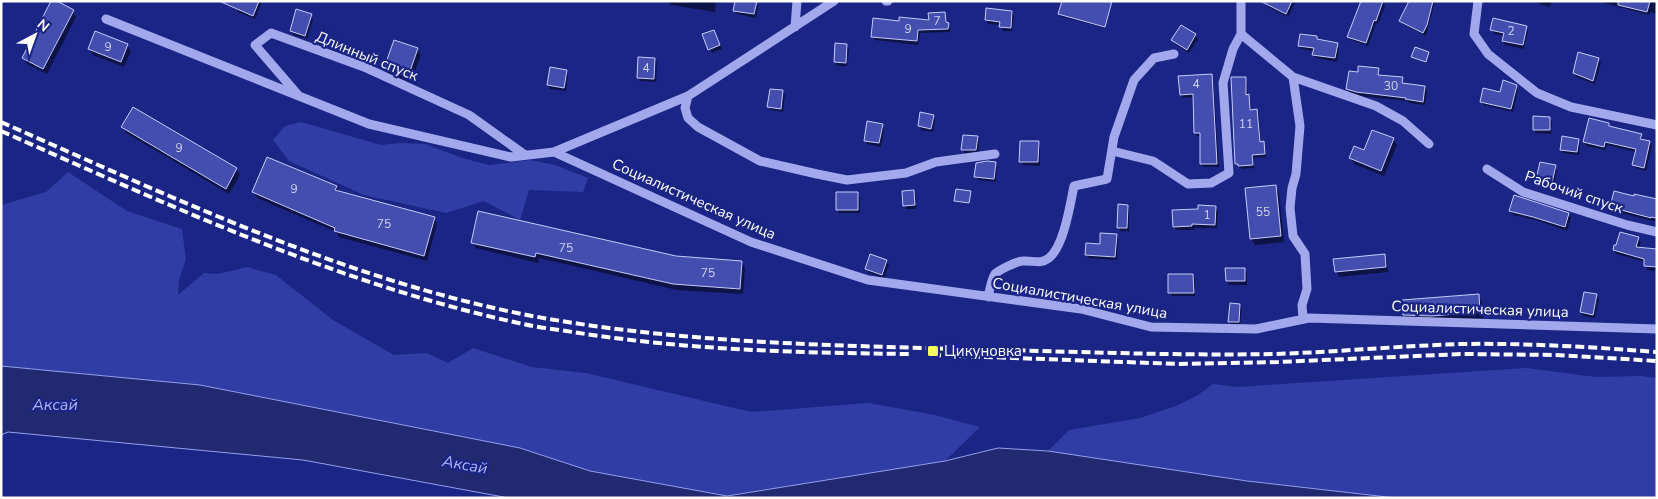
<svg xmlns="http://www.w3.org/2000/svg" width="1658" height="499" font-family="'Nunito Sans',sans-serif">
<rect width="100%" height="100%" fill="#1a2585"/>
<path fill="#303da5" d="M301 122 381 145 400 143 425 144 462 158 489 165 530 160 555 165 588 178 583 192 529 190 520 220 484 201 446 213 364 195 289 161 273 140 285 126Z
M68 172 127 211 182 229 186 259 179 280 178 295 204 273 218 274 247 267 276 275 333 320 394 355 427 353 448 363 473 348 532 367 586 373 751 412 868 403 935 415 980 427 945 461 727 496 590 471 520 448 200 385 1 366V205L46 192Z
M1527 368 1596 377 1641 376 1657 378V498H1396L1247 481 1048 451 1069 430 1140 418 1176 406 1198 395 1213 384 1237 387Z"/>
<path fill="#212971" stroke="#949fee" d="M1 366 200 385 520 448 590 471 727 496 945 461 998 448 1048 451 1247 481 1396 498H509L303 460 8 432 1 435Z"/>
<path fill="#0007" d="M239 1H262L255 19 238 12 236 8Z
M668 1H716L715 12 671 5Z
M1063 1H1112L1105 28 1060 16Z
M1267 1H1296L1288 17 1268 7 1266 3Z
M1379 1 1383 2 1385 6 1378 24 1376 23 1368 46 1351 40 1349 36Z
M1408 1H1435L1426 36 1403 24 1401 21 1409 4Z
M1537 1H1552L1550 7 1539 4Z
M1597 1H1657V14L1650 12 1649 15Z
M756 2 758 6 756 18 737 14 734 10Z
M987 10 1012 12 1014 16 1012 31H1003L1001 25 988 24 986 20Z
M73 11 76 17 47 74 27 64 24 58Z
M945 14 947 24 950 28V32L920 33 918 45 875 40 872 36 930 22Z
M311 15 313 19 307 39 293 35 291 31Z
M1181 27 1195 35 1198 39 1189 53 1175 44 1173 40Z
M1526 27 1528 30 1524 49 1505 45 1503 41 1504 36 1494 34 1492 30Z
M716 35 722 49 712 53 710 49Z
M1316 38 1318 41 1337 44 1339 48 1337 62 1316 58 1314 55V51L1301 49 1299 45Z
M127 45 131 51 124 67 93 55 89 49Z
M847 45 849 49 847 66H837L835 62Z
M417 49 421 55 411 82 389 74 385 68Z
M1429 53 1427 63 1413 57Z
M655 59 657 63 656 82 640 81 638 78Z
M1598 59 1601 62 1595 84 1576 77 1574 73Z
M1378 70 1380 76 1402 78 1404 84 1424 87 1427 91 1425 105 1409 103 1408 101 1359 96 1350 93 1348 89 1359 73Z
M566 71 568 75 566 91 550 89 548 85Z
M1211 75 1213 79 1219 167H1203L1201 163V136H1197L1195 132 1194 97 1183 98 1181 94Z
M1245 78 1247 82 1248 96 1250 100 1251 111H1257L1259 114 1261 143 1265 146 1266 157 1253 158 1254 168 1242 169 1236 163Z
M1516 86 1518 90 1513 112 1484 105 1481 102Z
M783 92 785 95 783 112 771 110 769 107Z
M133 109 236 169 240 175 229 194 126 133 122 127Z
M933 116 935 120 933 132 921 130 919 126Z
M1549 118 1552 122 1551 134 1536 133 1534 129Z
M1609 124 1610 127 1641 135 1642 141 1649 142 1652 146 1646 171 1636 168 1633 165 1636 152 1607 145 1605 150 1586 146 1584 142Z
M882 125 884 129 881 147 867 144 865 140Z
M964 136 977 138 979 141 978 154H965L963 150Z
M1393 139 1397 145 1384 176 1354 164 1351 158Z
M1578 140 1580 144 1579 155 1563 153 1561 149Z
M1038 142 1040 146V166L1023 165 1021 161Z
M995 164 997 167 996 182 978 180 976 176Z
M1555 166 1557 170 1554 186 1540 183 1538 179Z
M336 187 339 192 434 218 437 224 427 261 339 237 336 232 257 198 254 192Z
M1275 187 1279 193 1284 242 1255 245 1251 239Z
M914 192 916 195V209H906L904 205Z
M970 192 969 204 956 202 955 201Z
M857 193 860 197V213H839L837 209Z
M1657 201V221H1653L1613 211 1611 207Z
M1127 206 1129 210V231H1121L1118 227Z
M1215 207 1218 211 1217 228H1194V230H1176L1174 227 1199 210Z
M1510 211 1568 214 1571 218 1567 231 1536 220 1513 215Z
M1116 235 1118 239 1117 260 1089 258 1086 254Z
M1638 238 1641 242 1639 248 1657 250V271L1647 270 1646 262 1616 254 1614 250Z
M472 242 741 262 745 268 743 294 677 290 539 258 538 263 476 248Z
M1384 255 1387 261 1388 272 1339 277 1336 271Z
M886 261 889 265 884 278 869 273 866 269Z
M1244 269 1247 273V285H1229L1227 281Z
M1193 275 1195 279V296H1172L1170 292Z
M1478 296 1482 302 1483 318 1435 321 1408 320 1404 314Z
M1597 296 1599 299 1595 318 1583 316 1581 312Z
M1240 306 1242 309 1240 326H1232L1229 322Z"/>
<path fill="#434eaf" stroke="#c6ccf9" d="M51 1H57L74 10 43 69 22 58Z
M219 1H259L253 16Z
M735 1H757L754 14 733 11Z
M1062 1H1112L1105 27 1058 14Z
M1260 1H1292L1286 14Z
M1361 1H1383L1376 21 1374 20 1366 43 1347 37Z
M1409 1H1433L1427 25 1423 33 1399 21Z
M1618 1H1650L1647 12 1618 5Z
M986 8 1012 11 1011 28 999 27 1000 22 985 20Z
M296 9 312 14 305 36 290 31Z
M945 12 946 22 949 23 948 29 918 30 917 41 871 37 873 18 899 21V17L929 20 928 13Z
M1493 18 1527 26 1523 45 1502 41 1504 33 1490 30Z
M1181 25 1196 34 1187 50 1171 40Z
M714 30 720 45 708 50 702 34Z
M95 31 128 44 121 62 88 49Z
M1300 34 1317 36V39L1338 43 1335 58 1312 55 1314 48 1298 46Z
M394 40 418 48 408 77 384 68Z
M835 43 847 44 846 63 834 62Z
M1415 47 1429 52 1426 62 1411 57Z
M1578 52 1599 58 1593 81 1573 73Z
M638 57 655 58 654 79 637 78Z
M1358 66 1379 68 1378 75 1403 77 1402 83 1425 86 1423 102 1405 99 1406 98 1356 92 1346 89 1349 71 1358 72Z
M550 67 567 70 564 88 547 85Z
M1212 74 1217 164H1200V133H1194L1193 94 1180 95 1178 76Z
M1231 77H1246V95L1249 94 1250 110 1257 109 1260 142 1264 141 1265 154 1252 155 1253 165 1238 166V164H1235Z
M1503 80 1517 85 1511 109 1480 102 1483 88 1500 92Z
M770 89 783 90 781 109 767 107Z
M133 107 237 168 226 189 121 127Z
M920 112 934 115 931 129 918 126Z
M1533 116 1550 117V130H1533Z
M1589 118 1609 123V126L1642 134 1640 139 1650 141 1644 168 1632 165 1636 149 1605 142 1604 147 1583 142Z
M867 121 883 124 879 143 864 141Z
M1372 130 1394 138 1381 171 1349 158 1354 146 1364 150Z
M963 135 978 136 976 150H961Z
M1562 136 1579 139 1577 152 1560 150Z
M1020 141H1039L1038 162H1019Z
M267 157 337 186 335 190 435 217 424 256 334 231 335 228 252 192Z
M987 161 996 162 994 179 974 177 976 163Z
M1540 162 1556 165 1552 183 1536 179Z
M1276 185 1281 236 1250 239 1245 188Z
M956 189 971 191 969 203 954 201Z
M914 190 915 205 903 206 902 191Z
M1614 191 1634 196V194L1657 199V218L1651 217V218L1610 207Z
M836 192H858V210H836Z
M1514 195 1569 213 1565 227 1533 217 1509 211Z
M1118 204 1128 205 1127 228H1117Z
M1198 205 1216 206 1215 225 1192 224V226L1173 227 1172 210 1198 209Z
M478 211 676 256 742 261 740 289 673 284 536 253 535 257 471 243Z
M1620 232 1639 237 1636 247 1657 249V267L1644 266V259L1613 250 1614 245H1616Z
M1100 233 1117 234 1115 257 1085 255 1086 243 1100 244Z
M870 254 887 260 882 275 865 269Z
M1385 254 1386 267 1335 272 1333 259Z
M1225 268H1245V281H1226Z
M1168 274H1193L1194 293H1168Z
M1584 292 1597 294 1593 315 1580 312Z
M1479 294 1480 312 1431 316 1403 315 1402 300Z
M1230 303 1240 304 1239 322H1228Z"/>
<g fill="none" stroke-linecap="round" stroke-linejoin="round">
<path stroke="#a1a9ec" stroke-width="9" d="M886 1H888
M1241 1V34L1293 77 1300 126 1296 174 1292 188 1290 208 1293 236 1305 254 1307 289 1302 305 1303 319
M1478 1 1474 34 1488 54 1537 93 1571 107 1657 125
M106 19 369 124 511 157 554 152 688 96 834 1
M795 27 797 1
M1293 77 1376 106 1403 121 1429 144
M298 95 255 45 271 33 364 67 469 115 525 155
M688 96 685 108 688 118 698 127 760 161 817 174 847 180 906 173 936 162 995 154
M1112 151 1153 161 1188 184 1211 183 1229 173 1223 83 1233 49 1241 34
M554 152 751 242 868 280 1081 309 1151 327 1256 329 1309 318 1657 329
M1487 169 1523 192 1627 225 1657 232
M988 297C990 290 991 280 995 274 999 270 1017 261 1023 261 1033 260 1040 265 1049 258 1064 246 1070 205 1074 186L1107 179 1114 137 1134 80 1154 58 1174 54"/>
<path stroke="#fff" stroke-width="4" stroke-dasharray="9 4" stroke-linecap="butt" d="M1 122C172 197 343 279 527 315 670 342 815 345 960 349 1064 351 1169 356 1274 354 1337 352 1399 346 1461 344 1527 343 1592 347 1657 352
M1 131C171 206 340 285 523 324 541 328 561 330 579 333 689 350 800 353 912 354
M932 355 1179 364 1278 362 1463 354 1556 355 1657 361"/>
</g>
<rect fill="#f5fd5d" stroke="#1a2585" stroke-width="2" x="927" y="345" width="12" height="12" rx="2.5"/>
<g text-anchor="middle" stroke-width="4.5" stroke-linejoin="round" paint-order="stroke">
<g font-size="12" fill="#d0d3eb">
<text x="937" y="25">7</text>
<text x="908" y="33">9</text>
<text x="1511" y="35">2</text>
<text x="108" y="51">9</text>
<text x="646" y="72">4</text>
<text x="1196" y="88">4</text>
<text x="1391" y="90">30</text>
<text x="1246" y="128">11</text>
<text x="179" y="152">9</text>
<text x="294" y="193">9</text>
<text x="1263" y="216">55</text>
<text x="1207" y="219">1</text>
<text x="384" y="228">75</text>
<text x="566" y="252">75</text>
<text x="708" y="277">75</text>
</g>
<g font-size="15" fill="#fff" stroke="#1a2585">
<text transform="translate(367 56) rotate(22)" y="5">Длинный спуск</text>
<text transform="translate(1574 192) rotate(19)" y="5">Рабочий спуск</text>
<text transform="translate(694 199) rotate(24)" y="5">Социалистическая улица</text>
<text transform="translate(1080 298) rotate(10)" y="5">Социалистическая улица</text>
<text transform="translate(1480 309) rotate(2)" y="5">Социалистическая улица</text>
</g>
<g font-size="15" fill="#fff" stroke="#1a2585" text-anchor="start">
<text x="944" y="356">Цикуновка</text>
</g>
<g font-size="16" font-style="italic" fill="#adb5f3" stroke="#1a2585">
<text x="55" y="410">Аксай</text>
<text transform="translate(465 464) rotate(10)" y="6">Аксай</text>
</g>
</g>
<rect width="1658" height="499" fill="none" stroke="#ffffff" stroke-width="5"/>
<g transform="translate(35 35) rotate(41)" stroke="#1a2585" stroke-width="4" paint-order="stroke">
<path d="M0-4L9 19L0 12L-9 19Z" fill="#ffffff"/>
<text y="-8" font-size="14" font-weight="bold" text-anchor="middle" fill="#ffffff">N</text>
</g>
</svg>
